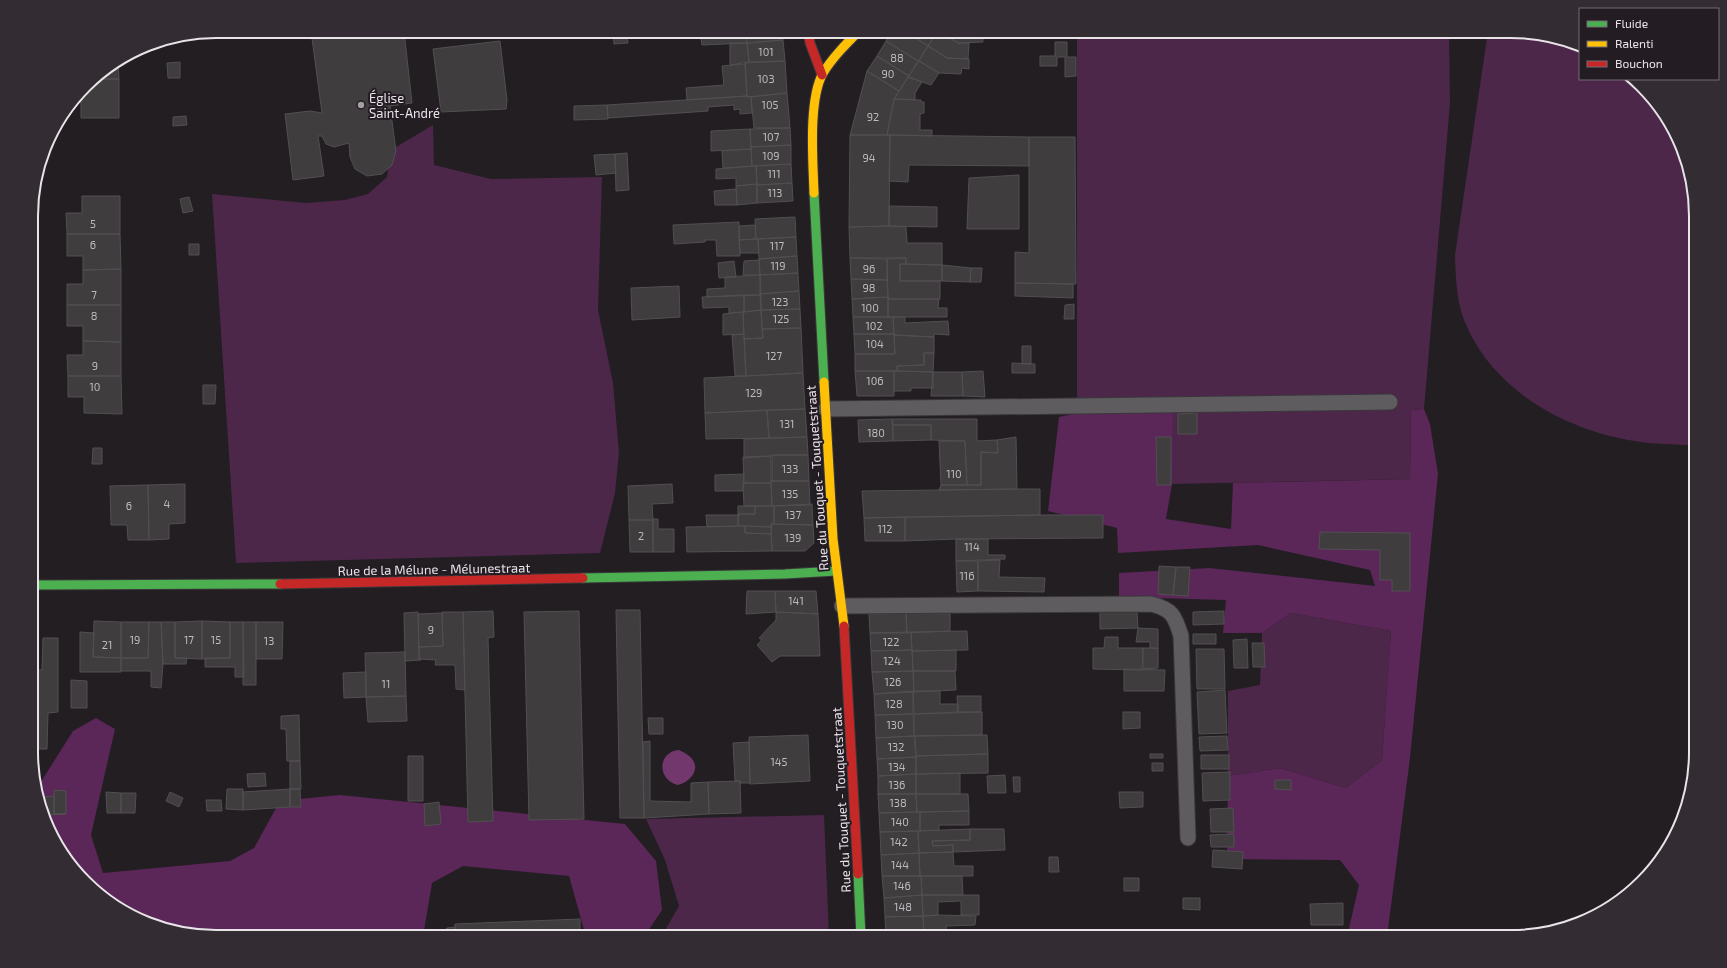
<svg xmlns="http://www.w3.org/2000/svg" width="1727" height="968" font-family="'Exo 2',sans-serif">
<rect width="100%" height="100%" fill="#221e22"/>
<path fill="#4c274a" d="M1077 31H1449L1450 103 1424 409 1411 410 1410 479 1172 484V412L1077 413Z
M1488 31H1511L1558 37 1580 46V79H1628L1665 114 1686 157 1696 204V444C1686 446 1675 444 1665 444 1588 441 1502 402 1468 329 1456 305 1456 281 1455 255Z
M433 125 434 165 491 179 602 177 598 310 613 383 619 453 615 493 600 553 236 563 212 194 306 203 345 200 368 194 387 177 391 150Z
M1291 613 1391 631 1382 760 1346 788 1280 768 1228 776V691L1260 685 1262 633Z
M824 815 829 937H661L679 906 665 860 646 819Z"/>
<path fill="#5b2658" d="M1424 409 1430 424 1438 474 1410 758 1387 937H1347L1359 885 1340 860 1227 859 1228 776 1280 768 1346 788 1382 760 1391 631 1291 613 1262 633H1223L1226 600 1119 597V573L1209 568 1375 586 1370 570 1258 545 1118 553 1117 528 1048 511 1059 417 1077 413 1173 412 1172 484 1166 519 1231 529 1233 483 1410 479 1411 410Z
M96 718 115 729 91 835 103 873 230 861 254 848 280 801 340 795 625 824 656 861 662 910 644 937H586L569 876 463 866 432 883 423 937H216L169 931 124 912 62 855 37 788 73 731Z"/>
<path fill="#72386e" d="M679 750C685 753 691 756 694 762 699 773 687 783 678 785 657 780 657 752 679 750Z"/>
<path fill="#403d3f" stroke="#524f52" d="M311 31H404L412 103 390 106 396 151 392 165 382 174 367 176 355 169 350 157 349 143 334 147 326 144 322 136H318L324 176 293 180 285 114 310 111 322 113Z
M613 31H626L628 43 614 44Z
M700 31H746L747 43 702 45Z
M746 31H782L783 40 747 43Z
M892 31H905L928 46 918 61 886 41Z
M905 31H938L928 46Z
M938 31H982L983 42 958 43Z
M938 31 958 43H969L968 59 947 58 928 46Z
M783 40 785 61 749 62 747 43Z
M500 41 507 100 506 109 441 112 433 49Z
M886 41 918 61 909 76 877 56Z
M1055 42H1067V57H1076V76L1065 77V57H1057V66H1040V56H1055Z
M730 43H747L749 62 730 65Z
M928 46 947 58 969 59V69L962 68 961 74 939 73 919 61Z
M877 56 909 76 899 91 867 71Z
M785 61 787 93 747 97 745 63Z
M919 61 939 73 931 85 908 77Z
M118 62 119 79H92L94 77Z
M180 62V78H168L167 63Z
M745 64 747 96 687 100 686 88 724 85 722 66Z
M867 71 899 91 894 99 887 135H850Z
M908 77 922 82 915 93V100L894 99Z
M92 79H119V118H81V102H75Z
M787 93 790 128H754L751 97Z
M747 96 751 97 752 113 740 114V109L734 110V105L708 107V111L608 118 607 105Z
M894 99 921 100V102H924V113L920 114V130H932V136L887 135Z
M607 105 608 119 574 120V106Z
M186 116 187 125 173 126V117Z
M790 128 791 145 751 147 750 129Z
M750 129 751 149 711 151V131Z
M850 135H890L889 226 849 227Z
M890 135 1029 137V166L909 165 908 182 889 181Z
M1029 137H1075L1076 284 1015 283V252L1029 253Z
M791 145V164L752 166 751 147Z
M751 149 752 166 723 168 722 151Z
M627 153 629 190 616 191 615 154Z
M615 154 616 173 596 175 594 155Z
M791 164 792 183 757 185 756 166Z
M756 166 757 184 736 186V178L716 179V169Z
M1019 175V229H967L969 178Z
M792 183 793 201 757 203V185Z
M757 184V203L737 205 736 186Z
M736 189 737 205H715L714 191Z
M82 196H120V234H67L66 213H82Z
M189 197 193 211 183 213 180 199Z
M889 206 937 207V227L889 226Z
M795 217 796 237 756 239 755 219Z
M739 222 740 256H717L716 240H705V242L674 244 673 225Z
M755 225 756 239 739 240V226Z
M889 226 906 227 907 243H942V265L906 264V258H850L849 227Z
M67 234H120L121 269 83 270V256H67Z
M796 237 797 256 759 259 758 239Z
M756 239H758L759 253H740L739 240Z
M189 244H199V255H189Z
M797 256 798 273 760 275 759 259Z
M850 258 887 259V280L851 279Z
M906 258V264H900V281H940V299H888L887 259Z
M759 260 760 275H743L744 261Z
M734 261 736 277 719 278 718 263Z
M900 264 942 265V281H900Z
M942 265 971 268 970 282 942 281Z
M971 268H982L981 282H970Z
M121 269V305H67V284H83V270Z
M798 273 799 291 760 294V275Z
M760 275 761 295 707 297V289L725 288V277Z
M851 279 887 280 888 297 852 299Z
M1015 283 1073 284V298L1015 296Z
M679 286 680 317 632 320 631 288Z
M799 291 800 309 761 310 760 294Z
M744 295H761V310L744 312Z
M744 295V312L729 313V307L703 308 702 297Z
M888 297V317H853L852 299Z
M888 299H939L938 308H947V317H888Z
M1074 304V319H1064L1065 305Z
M67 305H121V342L83 341V326H67Z
M800 309 801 328 762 329 761 310Z
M761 310 763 338 744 339 743 312Z
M743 312 744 334 723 335V314Z
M853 317H893L894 334H854Z
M893 317H905V323L948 321 949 335 934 334V337L894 335Z
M801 328 803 373 746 376 744 339 763 338 762 329Z
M744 334 746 376H735L732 335Z
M854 334H894L895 354H855Z
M894 335 934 337V353H924V365L897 366V371H855V354H895Z
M83 341 121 342V376H68L67 355H83Z
M1022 346H1031V364H1022Z
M924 353H934L933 372 897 371V366L924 365Z
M1012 363 1035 364V373H1012Z
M855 371H894V396H857Z
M894 371 933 372V388H911V391H894Z
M983 371 985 397 963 396 962 372Z
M933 372H962L963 396H931Z
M803 373 805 409 705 413 704 378Z
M68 376H121L122 414 84 413V397H68Z
M203 385H216L215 404H203Z
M805 409 807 437 769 438 767 410Z
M767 410 769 438 706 439 705 413Z
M1197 413V434H1178V414Z
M892 419 893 441 859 442 858 420Z
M892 419H977V441L997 440 998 453 981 452V485H967L965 441 931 440V425H893Z
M893 425H931V440L893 441Z
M807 437 808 455H772L771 456 744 458V439Z
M1016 437 1017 489 939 490 941 485H981V452L998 453 997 440Z
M1156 437H1171V485H1157Z
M939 441H965L967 485H941Z
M93 448H102V464H92Z
M772 455H808L809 481H772Z
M771 456V483H744L743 457Z
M744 474 743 491H715V475Z
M771 481H809L810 505 772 506Z
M743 483H771L772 506H744Z
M185 484V523L169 524V539L149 540 148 485Z
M672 484 673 503 652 504 653 520H629L628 486Z
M148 485 149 540H128L127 525H111L110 486Z
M1017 489H1040V515L864 518 862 491Z
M812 504 813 525 774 524V506Z
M738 506H755V514H738Z
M755 506H774V524H771L772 527 738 526V514H755Z
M706 515H739L738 526 707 527Z
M1040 515H1103V538L956 539 905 541V517Z
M905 517V541H865L864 518Z
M653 519H658V529H674V552H653Z
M629 520H653V552H630Z
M771 524 813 525 814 543 805 551H772Z
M745 526 772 527 771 534 745 533Z
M745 526V533L771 534 772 551 687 552 686 527Z
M1320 532 1410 533V591H1392V580H1380V550L1319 549Z
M956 539H988V555H1005V559L956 561Z
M1000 560 999 577 1045 578 1044 592 978 591V561Z
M956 561H978V591L957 592Z
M1159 566 1176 567 1173 595 1158 594Z
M1176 567H1190L1188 596 1173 595Z
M747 591H775L776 612 746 614Z
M775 591H816L818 614 776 612Z
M616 610H640L644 818H620Z
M493 611 494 637 488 638 493 821 468 822 463 612Z
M579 611 584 819 529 820 524 612Z
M1100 611H1137L1138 628 1100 629Z
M1224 611V624L1193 625V612Z
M418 612 419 659 421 660 405 661 404 613Z
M442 612H463L465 690 456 689 455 665H435L436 660 419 659V647L443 646Z
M776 612 818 614 820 656H780L772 662 757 645 762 640 759 638 776 620Z
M442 613 443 646 419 647 418 614Z
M906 613 907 633H870L869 614Z
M906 613 950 614V631L907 633Z
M94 621 121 622V658L93 657Z
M202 621 230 622V658L202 659Z
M202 621V659L175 658V622Z
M121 622H149L148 658H121Z
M149 622H161L163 664 161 688 151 687V671H121V658H148Z
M161 622H175V658H187L186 664H163Z
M230 622H243L244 677H235V667H205V658H230Z
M243 622H256V685H243Z
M256 622H283L282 659H256Z
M1138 628 1158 629V649L1150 648V642H1136Z
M967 631 968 650 912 651 911 632Z
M80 632 94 633 93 657 121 658V672H80Z
M911 632 912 650 871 651 870 633Z
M1193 634H1216V644H1193Z
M1105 637H1118V648H1143L1142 670 1093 669V648H1104Z
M43 638H58V712L48 713 47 749H33V670H42Z
M1247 639 1248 668H1234L1233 640Z
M1252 643H1264L1265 667H1253Z
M1143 648H1158V668L1143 669Z
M1196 649H1224L1225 689H1197Z
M912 650 913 671 872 672 871 651Z
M956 650V671H913L912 651Z
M405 652 406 696 366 697 365 653Z
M1124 669 1165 670 1164 691H1124Z
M913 671H955L956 690 914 692Z
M913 671 914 692 874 694 872 672Z
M366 672V697L344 698 343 673Z
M71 680 87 681V708H71Z
M1225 690 1227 733 1199 734 1197 692Z
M913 691V714L875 715 874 694Z
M913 691H940V704H958V712L914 714Z
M406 696 407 721 368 722 366 697Z
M957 696H981V712H958Z
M982 712V735L914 736V714Z
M1123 712H1140V728L1123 729Z
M913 714 914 736 876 738 875 715Z
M299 715 300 761H287L286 729H281V716Z
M648 718H663V734H649Z
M808 735 810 781 750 784 749 737Z
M982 735H987L988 754 916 756 915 736Z
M914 736 916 757 877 759 876 738Z
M1227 736 1228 750 1200 751 1199 737Z
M650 741V801L691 802V783L708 782 709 814 644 818 643 742Z
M749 742 750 783H740V781H735L733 743Z
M988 754V773L916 774V756Z
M1150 754H1163V758H1150Z
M1201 755H1229V769H1201Z
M408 756H423V801H408Z
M916 757V774L878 776 877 759Z
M290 761H300L301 789H290Z
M1152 763H1163V771H1152Z
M1230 772V800L1203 801 1202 773Z
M265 773 266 786 248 787 247 774Z
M960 773V794H916V774Z
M916 774V794H878V776Z
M1005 775 1006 793H988L987 776Z
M1013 777H1020V792H1014Z
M1275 780H1291V790L1275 789Z
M740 781 741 813 709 814 708 782Z
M227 789H243V810L226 809Z
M290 789H300L301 807H290Z
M290 789V807L243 810V792Z
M54 790 66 791V814H54Z
M106 792 121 793V813H107Z
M170 792 183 798 179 807 166 801Z
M1119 792H1143V807L1120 808Z
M121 793H136L135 813H121Z
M878 794H916L917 812 879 813Z
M916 794H968L969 811 917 812Z
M54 796V814H66L47 815 45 808 44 797Z
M206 800H221L222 811H207Z
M439 802 441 824 425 826 424 804Z
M1233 808 1234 832H1211L1210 809Z
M969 811V825H939V830L920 831V812Z
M920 812V831L880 832 879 813Z
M970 829V840L932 841 933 846 953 845V852L919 853 918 831Z
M970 829H1004L1005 850 953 852V845L933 846 932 841 970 840Z
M918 831 919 853 881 855 880 832Z
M1234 834V847H1211L1210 835Z
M1213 850 1243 852 1242 869 1212 867Z
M953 852 954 866H973V876H920L919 853Z
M919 853 920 876H882L881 855Z
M1049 857H1058L1059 872H1049Z
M882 876H921L922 895 884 898Z
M921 876H962L963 895H922Z
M1124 878H1139V891H1124Z
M922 895 923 916 885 917 884 898Z
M922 895H979V915H961V901L938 902V915L923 916Z
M1183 898H1200V910L1183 909Z
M1343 903V925H1311L1310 904Z
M938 915 976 916 975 925 946 926 947 935H924L923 916Z
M923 916 924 935 886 936 885 917Z
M580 919V937H455V924Z
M455 927V937H441L447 928Z
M924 935V937L886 936Z
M924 935H950V937H924Z"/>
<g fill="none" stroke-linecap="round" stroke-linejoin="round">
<g stroke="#3b383b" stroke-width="17">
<path id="lane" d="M826 409 1390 402
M842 606 1151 604C1172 609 1175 616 1181 636L1188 838"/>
</g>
<g stroke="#3b383b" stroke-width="11">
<path id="fast" d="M814 193 824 382
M583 578 785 574 836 571
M33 585 280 584
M858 874 861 937"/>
</g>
<g stroke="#3b383b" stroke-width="11">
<path id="slow" d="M814 193C813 162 808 100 823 73 833 57 846 44 859 31
M824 382 833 539 844 626"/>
</g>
<g stroke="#3b383b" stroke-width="11">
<path id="jam" d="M808 31 810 43 822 75
M280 584 583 578
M844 626 858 874"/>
</g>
<use href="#lane" stroke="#5e5c5e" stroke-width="15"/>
<use href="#fast" stroke="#4caf50" stroke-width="9"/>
<use href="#slow" stroke="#ffc107" stroke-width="9"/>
<use href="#jam" stroke="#c62828" stroke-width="9"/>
</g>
<circle fill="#a39fa3" stroke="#231d23" stroke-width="1.5" cx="361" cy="105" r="4"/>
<g text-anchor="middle" stroke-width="4" stroke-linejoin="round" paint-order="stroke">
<g font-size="11" fill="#bebabe">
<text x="766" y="56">101</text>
<text x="897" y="62">88</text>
<text x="888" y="78">90</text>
<text x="766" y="83">103</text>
<text x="770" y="109">105</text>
<text x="873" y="121">92</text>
<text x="771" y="141">107</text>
<text x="771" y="160">109</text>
<text x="869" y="162">94</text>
<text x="774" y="178">111</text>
<text x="775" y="197">113</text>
<text x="93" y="228">5</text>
<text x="93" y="249">6</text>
<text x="777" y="250">117</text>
<text x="778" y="270">119</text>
<text x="869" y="273">96</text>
<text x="869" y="292">98</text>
<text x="94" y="299">7</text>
<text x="780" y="306">123</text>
<text x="870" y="312">100</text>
<text x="94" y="320">8</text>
<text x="781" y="323">125</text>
<text x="874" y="330">102</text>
<text x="875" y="348">104</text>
<text x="774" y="360">127</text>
<text x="95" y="370">9</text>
<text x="875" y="385">106</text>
<text x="95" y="391">10</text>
<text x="754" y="397">129</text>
<text x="787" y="428">131</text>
<text x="876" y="437">180</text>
<text x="790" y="473">133</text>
<text x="954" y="478">110</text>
<text x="790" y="498">135</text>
<text x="167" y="508">4</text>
<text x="129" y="510">6</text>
<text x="793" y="519">137</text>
<text x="885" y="533">112</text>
<text x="641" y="540">2</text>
<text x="793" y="542">139</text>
<text x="972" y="551">114</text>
<text x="967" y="580">116</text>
<text x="796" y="605">141</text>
<text x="431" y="634">9</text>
<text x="135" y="644">19</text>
<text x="189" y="644">17</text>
<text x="216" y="644">15</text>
<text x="269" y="645">13</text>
<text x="891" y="646">122</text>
<text x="107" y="649">21</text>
<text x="892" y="665">124</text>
<text x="893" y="686">126</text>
<text x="386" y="688">11</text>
<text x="894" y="708">128</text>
<text x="895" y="729">130</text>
<text x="896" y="751">132</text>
<text x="779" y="766">145</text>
<text x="897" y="771">134</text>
<text x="897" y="789">136</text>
<text x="898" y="807">138</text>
<text x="900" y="826">140</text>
<text x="899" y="846">142</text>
<text x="900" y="869">144</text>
<text x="902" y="890">146</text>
<text x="903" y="911">148</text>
</g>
<g font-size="13" fill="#e8e4e8" stroke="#231d23" text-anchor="start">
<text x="369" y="103">Église<tspan x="369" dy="15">Saint-André</tspan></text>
</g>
<g font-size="13" fill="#e8e4e8" stroke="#231d23">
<text transform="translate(817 478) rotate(-94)" y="5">Rue du Touquet - Touquetstraat</text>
<text transform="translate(434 569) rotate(-1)" y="5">Rue de la Mélune - Mélunestraat</text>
<text transform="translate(841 800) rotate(-93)" y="5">Rue du Touquet - Touquetstraat</text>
</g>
</g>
<path d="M0 0H1727V968H0ZM216 38H1511A178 178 0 0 1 1689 216V752A178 178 0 0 1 1511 930H216A178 178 0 0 1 38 752V216A178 178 0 0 1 216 38Z" fill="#332d33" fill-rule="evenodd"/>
<path fill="none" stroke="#e8e4e8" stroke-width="2" d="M216 38H1511A178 178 0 0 1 1689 216V752A178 178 0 0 1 1511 930H216A178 178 0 0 1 38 752V216A178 178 0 0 1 216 38Z"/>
<rect x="1579" y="8" width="140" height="72" fill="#231d23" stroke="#726d72"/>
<rect x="1587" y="21" width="20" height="6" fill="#4caf50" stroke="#726d72"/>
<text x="1615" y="28" font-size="12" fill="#e8e4e8">Fluide</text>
<rect x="1587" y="41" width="20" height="6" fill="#ffc107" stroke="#726d72"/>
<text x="1615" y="48" font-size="12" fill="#e8e4e8">Ralenti</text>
<rect x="1587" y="61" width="20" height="6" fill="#c62828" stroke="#726d72"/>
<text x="1615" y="68" font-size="12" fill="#e8e4e8">Bouchon</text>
</svg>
